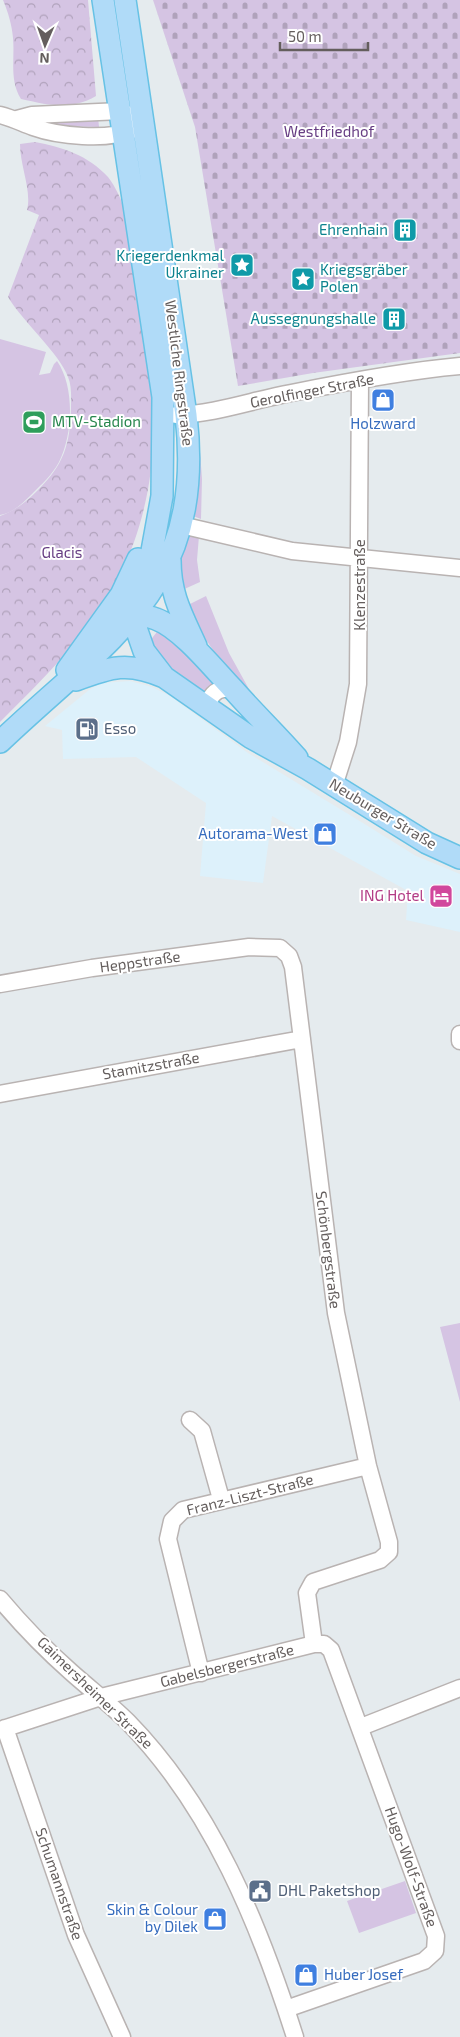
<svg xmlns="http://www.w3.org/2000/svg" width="460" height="2037" font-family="'Exo 2',sans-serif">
<defs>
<pattern id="cemetery-stones" width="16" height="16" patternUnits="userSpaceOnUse" patternTransform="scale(1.25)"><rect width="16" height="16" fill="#d5c4e3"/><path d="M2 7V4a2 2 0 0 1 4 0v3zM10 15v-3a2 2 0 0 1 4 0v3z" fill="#b0a2bb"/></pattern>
<pattern id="park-crowns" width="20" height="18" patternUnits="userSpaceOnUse" patternTransform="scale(1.25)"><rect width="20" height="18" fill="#d5c4e3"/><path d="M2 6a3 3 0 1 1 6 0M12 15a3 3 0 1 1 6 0" fill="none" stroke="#b0a2bb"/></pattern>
</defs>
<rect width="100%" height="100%" fill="#e5ebee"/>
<path fill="#ddf1fb" d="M130 681 152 687 170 696 248 753 358 820 416 856 460 874V932L406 920 408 891 272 816 263 883 200 876 206 803 136 757 63 759 62 730 45 726 89 690 101 683Z"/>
<path fill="#d5c4e3" d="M98 117 99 127 57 126 30 118Z
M0 339 46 352 39 375 50 373 54 364 57 361C75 387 73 434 59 462 52 475 42 484 32 494 23 503 13 513 0 515Z
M199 438 202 479 201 519 193 516Z
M188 535 199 536 197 560 200 582 180 591V559Z
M206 596 229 653 255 700 219 659 184 607Z
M160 628 214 682 200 697 179 683 149 642Z
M460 1323V1402L440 1327Z
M405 1881 416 1913 359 1933 347 1901Z"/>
<path fill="url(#cemetery-stones)" d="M153 0H460V353L313 373 238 386 195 127Z"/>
<path fill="url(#park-crowns)" d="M3 0H88L96 96C70 111 49 105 21 99 9 80 15 59 13 38 12 25 8 12 3 0Z
M35 142C62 147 88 155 108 177 113 183 118 193 121 200 131 230 133 265 138 296 145 342 154 388 153 435 153 471 146 508 134 542 107 617 55 667 0 722V516C16 510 26 502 38 490 64 464 70 445 71 408 71 399 72 386 68 377 60 354 23 322 8 297L39 215 27 210C32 191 20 166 20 144Z"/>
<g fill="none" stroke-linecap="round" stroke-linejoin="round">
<g stroke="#b9b3b2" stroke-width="19">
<path id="minor" d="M0 115C12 118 22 123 33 127 58 136 107 141 132 130
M17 119 32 115 121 111 130 116
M176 415C215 414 253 400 291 393 346 382 404 371 460 366
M181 525 292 551 460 568
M211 710 209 701C214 690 221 688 232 689
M334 786 348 742 358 684 360 380
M0 984 92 968 249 947 280 948 289 956 293 967 336 1313 368 1466 389 1542V1552L380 1560 313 1582 307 1593 314 1644
M460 1034V1041
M0 1094 302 1039
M190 1420 202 1431 221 1499
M0 1599C21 1624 46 1650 71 1672 90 1689 110 1704 128 1722 212 1808 259 1924 295 2037
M201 1673 168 1539 172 1521 183 1510 368 1466
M361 1727 460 1688
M5 1728 76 1935 122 2037
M0 1730 101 1697 314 1644H324L331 1650 436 1936 435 1951 424 1961 286 2009"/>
</g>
<g stroke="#67c2e5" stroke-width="24">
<path id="major" d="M103 0 163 397 162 496 152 551 135 608 136 628 144 651 164 677 250 737 308 769 427 843 460 858
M170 560C170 595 182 615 196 646
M97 629C114 619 137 611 156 619 181 628 213 668 232 688 253 712 276 734 297 758
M67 670 121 595 138 559
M76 680C111 667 128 661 164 677
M0 742C110 637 206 589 186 415L125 0"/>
</g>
<use href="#minor" stroke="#fff" stroke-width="16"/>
<use href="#major" stroke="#b0dbf8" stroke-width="21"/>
</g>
<defs>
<g id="building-square" transform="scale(1.25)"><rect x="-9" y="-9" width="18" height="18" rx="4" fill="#0f9aa8" stroke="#fff"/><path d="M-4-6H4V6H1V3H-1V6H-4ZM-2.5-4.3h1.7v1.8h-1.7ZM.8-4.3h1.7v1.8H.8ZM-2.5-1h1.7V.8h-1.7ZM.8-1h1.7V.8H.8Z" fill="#fff"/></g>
<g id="sight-square" transform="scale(1.25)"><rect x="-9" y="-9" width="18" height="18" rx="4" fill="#0f9aa8" stroke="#fff"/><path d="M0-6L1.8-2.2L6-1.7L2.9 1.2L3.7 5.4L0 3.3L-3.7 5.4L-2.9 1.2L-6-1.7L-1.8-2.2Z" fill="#fff"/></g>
<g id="shop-square" transform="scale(1.25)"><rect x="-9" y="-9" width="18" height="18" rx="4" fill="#3f7fe0" stroke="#fff"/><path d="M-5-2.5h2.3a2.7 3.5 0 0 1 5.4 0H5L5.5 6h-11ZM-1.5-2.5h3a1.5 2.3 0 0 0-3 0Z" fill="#fff"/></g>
<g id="stadium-square" transform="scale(1.25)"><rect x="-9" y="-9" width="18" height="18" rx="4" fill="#2e9e5b" stroke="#fff"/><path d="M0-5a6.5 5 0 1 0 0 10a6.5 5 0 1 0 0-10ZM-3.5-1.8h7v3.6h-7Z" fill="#fff"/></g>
<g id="fuel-square" transform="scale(1.25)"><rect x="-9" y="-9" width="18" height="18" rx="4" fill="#5c6f8a" stroke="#fff"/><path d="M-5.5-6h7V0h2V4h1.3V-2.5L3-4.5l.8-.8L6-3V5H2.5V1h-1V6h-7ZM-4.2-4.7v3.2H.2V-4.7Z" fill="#fff"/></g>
<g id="hotel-square" transform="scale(1.25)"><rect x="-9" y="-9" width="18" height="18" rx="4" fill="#d1479c" stroke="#fff"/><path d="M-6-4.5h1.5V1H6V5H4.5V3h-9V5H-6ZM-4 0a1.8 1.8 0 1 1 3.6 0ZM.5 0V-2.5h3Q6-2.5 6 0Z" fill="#fff"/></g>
<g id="civic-square" transform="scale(1.25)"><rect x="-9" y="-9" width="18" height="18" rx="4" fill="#5c6f8a" stroke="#fff"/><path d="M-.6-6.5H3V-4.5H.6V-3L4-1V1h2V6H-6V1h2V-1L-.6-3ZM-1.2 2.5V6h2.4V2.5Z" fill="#fff"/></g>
</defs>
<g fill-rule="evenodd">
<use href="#building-square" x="405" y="230"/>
<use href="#sight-square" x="242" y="265"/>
<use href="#sight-square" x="303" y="279"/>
<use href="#building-square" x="394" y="319"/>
<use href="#shop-square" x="383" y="400"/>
<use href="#stadium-square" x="34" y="422"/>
<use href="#fuel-square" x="87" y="729"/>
<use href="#shop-square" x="325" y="834"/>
<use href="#hotel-square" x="441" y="896"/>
<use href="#civic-square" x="260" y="1891"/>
<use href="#shop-square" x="215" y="1919"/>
<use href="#shop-square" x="306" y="1975"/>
</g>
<g text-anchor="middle" stroke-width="4" stroke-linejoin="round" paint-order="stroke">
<g font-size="15" fill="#673d83" stroke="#fff">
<text x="329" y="137">Westfriedhof</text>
<text x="62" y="558">Glacis</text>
</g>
<g font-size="15" fill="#0d838f" stroke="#fff" text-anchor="end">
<text x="388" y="235">Ehrenhain</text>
<text x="224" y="261">Kriegerdenkmal<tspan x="224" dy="17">Ukrainer</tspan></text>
<text x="320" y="275" text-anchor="start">Kriegsgräber<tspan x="320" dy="17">Polen</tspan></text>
<text x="376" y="324">Aussegnungshalle</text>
</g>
<g font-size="15" fill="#645e5d" stroke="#fff">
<text transform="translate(179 373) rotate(83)" y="5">Westliche Ringstraße</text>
<text transform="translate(312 391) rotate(-11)" y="5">Gerolfinger Straße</text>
<text transform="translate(360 585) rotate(-90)" y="5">Klenzestraße</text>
<text transform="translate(383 814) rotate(31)" y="5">Neuburger Straße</text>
<text transform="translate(140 962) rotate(-8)" y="5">Heppstraße</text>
<text transform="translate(151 1066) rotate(-10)" y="5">Stamitzstraße</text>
<text transform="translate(328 1250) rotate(83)" y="5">Schönbergstraße</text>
<text transform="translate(250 1495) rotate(-14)" y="5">Franz-Liszt-Straße</text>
<text transform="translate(227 1666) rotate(-14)" y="5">Gabelsbergerstraße</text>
<text transform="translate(95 1693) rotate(44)" y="5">Gaimersheimer Straße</text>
<text transform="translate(411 1867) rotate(70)" y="5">Hugo-Wolf-Straße</text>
<text transform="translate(59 1884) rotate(71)" y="5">Schumannstraße</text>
</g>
<g font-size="15" fill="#27864d" stroke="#fff" text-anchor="start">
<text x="52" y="427">MTV-Stadion</text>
</g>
<g font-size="15" fill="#366cbe" stroke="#fff" text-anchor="end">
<text x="383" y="429" text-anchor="middle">Holzward</text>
<text x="308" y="839">Autorama-West</text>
<text x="198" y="1915">Skin &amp; Colour<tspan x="198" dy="17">by Dilek</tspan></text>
<text x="324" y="1980" text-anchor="start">Huber Josef</text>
</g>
<g font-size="15" fill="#4e5e75" stroke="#fff" text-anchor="start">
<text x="104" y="734">Esso</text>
<text x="278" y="1896">DHL Paketshop</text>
</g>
<g font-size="15" fill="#b23c85" stroke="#fff" text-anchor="end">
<text x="424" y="901">ING Hotel</text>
</g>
</g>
<g transform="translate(45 45) rotate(182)" stroke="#ffffff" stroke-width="4" paint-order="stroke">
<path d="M0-4L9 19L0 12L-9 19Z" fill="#645e5d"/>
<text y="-8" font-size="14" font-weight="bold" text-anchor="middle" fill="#645e5d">N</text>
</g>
<path d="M280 42v8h88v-8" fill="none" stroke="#645e5d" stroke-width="2.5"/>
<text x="288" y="42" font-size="15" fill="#645e5d" stroke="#ffffff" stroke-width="4" paint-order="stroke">50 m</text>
</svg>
